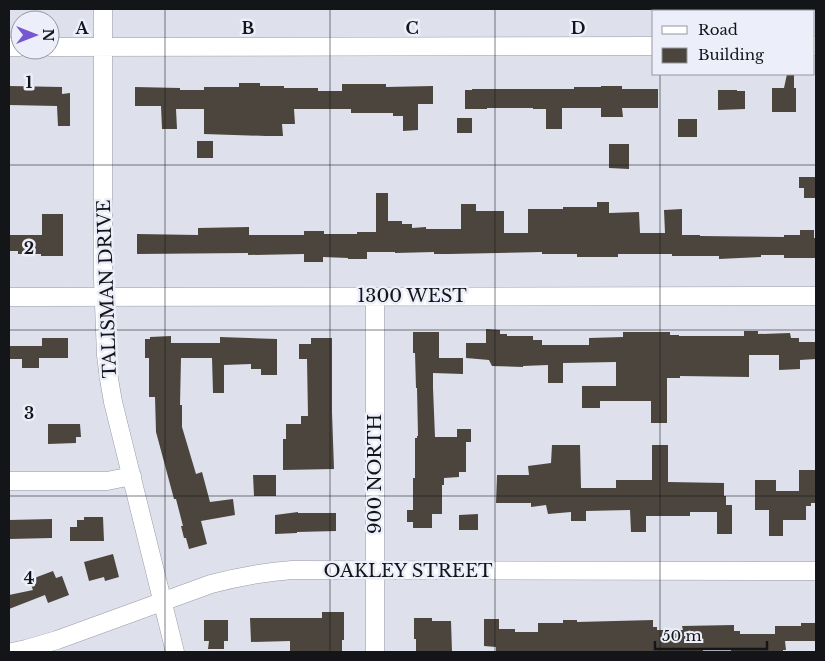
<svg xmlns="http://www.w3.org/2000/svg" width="825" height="661" font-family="'Libre Baskerville',serif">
<rect width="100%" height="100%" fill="#dee1ec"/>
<path fill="#4b453d" d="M787 74H794V88H796V112H772V88H784Z
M239 83H260V86H284V88H318V91H342V84H386V87L433 86V104H418V130L403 131V116H393V113H351V109H294L295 124H282L283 136H266L204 134V109H176L177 129H162L161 106H135V87L180 88V90H204V87H239Z
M9 86 62 87V94L70 93V126H58L57 106 9 105Z
M601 86H622V89H658V108H622L623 117H601V108H562V129H546V109H533V108H487V109H465V90H472V89H574V87H601Z
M718 90H737V91H745V109L718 110Z
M457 118H472V133H457Z
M678 119H697V137H678Z
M197 141H213V158H197Z
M609 144H629V169L609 168Z
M799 177H816V198H804V188H799Z
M376 193H388V221H402V224H412V228L426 227V229H461V204H476V211H504V233H528V209H563V207H597V202H609V213L639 212 640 233H665L664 210 682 209V235H700V236L784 237V235H800V230H814V238H816V258H784V255H761V257L719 259V256H672V254H618V257H577V254H542V252L449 254H434V252L395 253V252H367V259H348V258L323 257V262H304V254L248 255V253L137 254V234L198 235V228L249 227V235H304V231H324V234H357V232H376Z
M42 214H63V256H41V254H18V251H10V235H42Z
M486 329 500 330V334H507V336H533V340H542V345H589V338L623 337V332H670V335H679V336H744V331H758V334L790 333 791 338H799V342H816V359L800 360V369L779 370V355H749V377L680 376V378H667V423H651V401H600V408H582V386H616V362L563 363V383H548V365L523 366V367L492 366 489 360 466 358V343H486Z
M413 332H439V358H463V374L433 373V388L435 437H457V429H471V442H466V472H459V477L444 478V485H442V514H432V528H413V522H407V510H413V478H415V438H417V436H418L417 388H416L415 353H413Z
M171 336V343H220V337L277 339V375H261V369H251V364L224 365V393H213L212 358H181L180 405H182V427L196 474 202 472 210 502 233 499 235 515 201 521 207 544 189 549 186 538H184L181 526H183L176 499H174L156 432 155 397H149V358H145V339H150V337Z
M42 338H68V358H39V368H22V359H9V346H42Z
M311 338H332V412L334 469 283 470V439H286V424H301V416H308L307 359H299V344H311Z
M48 424H80L81 437H76V443L48 444Z
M552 445H580L581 488H616V480H652V445H668V482L724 483V496H726V505H732V534H717V512H690V516H646V532H631L630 510 586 511V521H571V512L548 514 546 505 531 507V503H496L497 475H529L528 466 551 463Z
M799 470H816V503H811V506H806V520H783V536H769V510H755V480H776V491H799Z
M253 475H276V496H254Z
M298 512V513H336V531L297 532V533L275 534V515Z
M478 514V530H459V515Z
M84 517H103L104 541H70V527H77V520H84Z
M52 519V538L9 539V520Z
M113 554 119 577 105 581 104 577 89 581 84 562Z
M53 571 56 578 62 576 69 595 48 603 45 595 9 609V595L33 590 29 580Z
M322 612H344V640H342V652H290V641L251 642 250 618H322Z
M414 618H432V621H451L452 652H416V639H414Z
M484 619H499V629H515V632H538V623H563V620H577V622L653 620V627H657V630H683L682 626 734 625V631H740V634H775V626H801V623H816V641H785L786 650H783V652H733V651H731V649L703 650V652H496V647L484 646Z
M204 620H228V641H224V649H208L209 641H204Z"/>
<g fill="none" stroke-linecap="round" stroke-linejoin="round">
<g stroke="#989ba5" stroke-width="19">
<path id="minor" d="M103 9V279L106 355 109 379 113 402 175 652
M814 46H816
M9 47H20
M50 47 654 46
M9 297 816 296
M375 297V652
M9 481H107L132 476
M12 652 26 649 57 640 211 584C238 577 265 572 292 570L816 571"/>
</g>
<use href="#minor" stroke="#fff" stroke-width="18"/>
</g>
<path fill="none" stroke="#141519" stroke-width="1" stroke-opacity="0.55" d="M165 9V652M330 9V652M495 9V652M660 9V11M660 74V652M9 165H816M9 330H816M9 496H816"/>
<g text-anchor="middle" stroke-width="5" stroke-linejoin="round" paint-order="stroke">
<g font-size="18" fill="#141519" stroke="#eceef9">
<text transform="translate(107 289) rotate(-92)" y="6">TALISMAN DRIVE</text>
<text x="412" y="302">1300 WEST</text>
<text transform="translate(375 474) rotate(-90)" y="6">900 NORTH</text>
<text x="408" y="577">OAKLEY STREET</text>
</g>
</g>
<g font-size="16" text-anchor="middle" font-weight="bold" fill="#141519" stroke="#eceef9" stroke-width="5" stroke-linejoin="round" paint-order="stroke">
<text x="82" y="34">A</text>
<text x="248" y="34">B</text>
<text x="412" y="34">C</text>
<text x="578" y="34">D</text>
<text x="29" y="88">1</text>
<text x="29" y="254">2</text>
<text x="29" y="419">3</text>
<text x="29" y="584">4</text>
</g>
<rect width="825" height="661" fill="none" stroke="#141519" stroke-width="20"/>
<rect x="652" y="10" width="162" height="65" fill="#eceef9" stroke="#96979f"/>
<rect x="662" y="26" width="25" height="8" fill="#ffffff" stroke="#96979f"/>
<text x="698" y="35" font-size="15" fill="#141519">Road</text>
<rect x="662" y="48" width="25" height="15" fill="#4b453d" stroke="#96979f"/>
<text x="698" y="60" font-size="15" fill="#141519">Building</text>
<g transform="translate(35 35) rotate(90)"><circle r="24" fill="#eceef9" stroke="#96979f"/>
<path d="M0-4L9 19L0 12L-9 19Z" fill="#7657d1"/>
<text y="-8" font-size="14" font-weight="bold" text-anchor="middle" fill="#141519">N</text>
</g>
<path d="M655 641v8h112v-8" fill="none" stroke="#141519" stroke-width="2.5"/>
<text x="662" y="641" font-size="15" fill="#141519" stroke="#eceef9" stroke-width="4" paint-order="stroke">50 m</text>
</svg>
